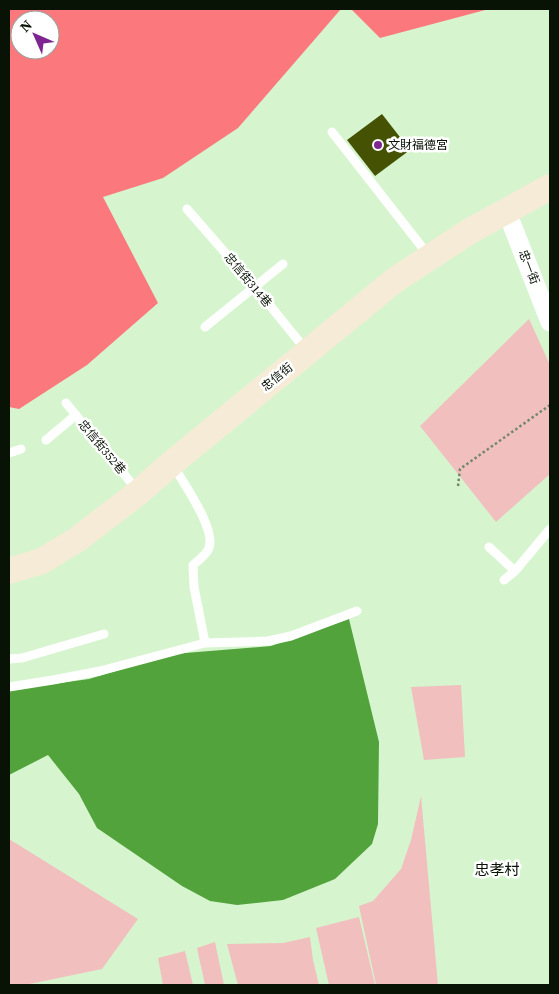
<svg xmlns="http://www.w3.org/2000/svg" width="559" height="994" font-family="'Source Serif 4','Noto Sans TC',serif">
<rect width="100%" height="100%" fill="#d6f5ce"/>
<path fill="#f1bfbe" d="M529 319 550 365V474L496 522 420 426Z
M461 685 465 757 424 760 411 687Z
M421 796 438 985H376L359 906 373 901 401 869 411 840Z
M9 839 138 919 102 969 25 985H9Z
M359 917 375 985H329L316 928Z
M310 937 313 960 319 985H238L227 944 283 943Z
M215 942 224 985H205L197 948Z
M185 951 193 985H163L158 958Z"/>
<path fill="#fb787d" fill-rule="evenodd" d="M9 9H341L238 128 163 178 103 197 158 303 87 365 19 409 9 407ZM20 20H50V50H20Z
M351 9H489L380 38Z"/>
<path fill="#52a33c" d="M349 619 379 742 378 824 372 844 335 879 283 900 237 905 210 901 182 886 97 828 79 794 48 755 9 775V690L89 679 173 654 271 646Z"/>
<path fill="#455203" d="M382 114 410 150 375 176 347 140Z"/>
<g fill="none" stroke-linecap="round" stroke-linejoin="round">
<path stroke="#72886d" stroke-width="2.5" stroke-dasharray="2.5 2.5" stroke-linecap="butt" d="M458 486 460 469 550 405"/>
<path stroke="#fff" stroke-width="9" d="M332 132 429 256
M187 209 255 287 306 350
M205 327 283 264
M66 403 137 490
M46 440 76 415
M9 453 21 449
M173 465C183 483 216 528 209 548 207 554 199 560 193 565L194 587 205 643
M489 547 515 571
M504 580 515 571 550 529
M9 659 22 658 104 634
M9 687 53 680 100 671 205 643 268 641 291 636 357 611"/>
<path stroke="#fff" stroke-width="19" d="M507 212 550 322"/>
<path stroke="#f6ebd7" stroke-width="26" d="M9 571 42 561 78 539 139 492 172 463 395 280 470 231 550 187"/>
</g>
<circle fill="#7e2592" stroke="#fff" stroke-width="2" cx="378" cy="145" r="5"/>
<g text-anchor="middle" stroke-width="5" stroke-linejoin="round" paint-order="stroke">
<g font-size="12" fill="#081306" stroke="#fff" text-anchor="start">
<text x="388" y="149">文財福德宮</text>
</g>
<g font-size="12" fill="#081306" stroke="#fff">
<text transform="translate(529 267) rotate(69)" y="4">忠一街</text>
<text transform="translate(248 280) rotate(50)" y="4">忠信街314巷</text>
<text transform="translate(277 377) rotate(-39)" y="4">忠信街</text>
<text transform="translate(102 447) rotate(50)" y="4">忠信街352巷</text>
</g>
<g font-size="15" fill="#081306" stroke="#fff">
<text x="497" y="875">忠孝村</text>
</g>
</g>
<rect width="559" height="994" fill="none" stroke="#081306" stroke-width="20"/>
<g transform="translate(35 35) rotate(315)"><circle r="24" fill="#ffffff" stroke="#9ca19b"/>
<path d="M0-4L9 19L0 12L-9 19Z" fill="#7e2592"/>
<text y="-8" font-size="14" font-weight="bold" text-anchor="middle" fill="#081306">N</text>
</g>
</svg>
